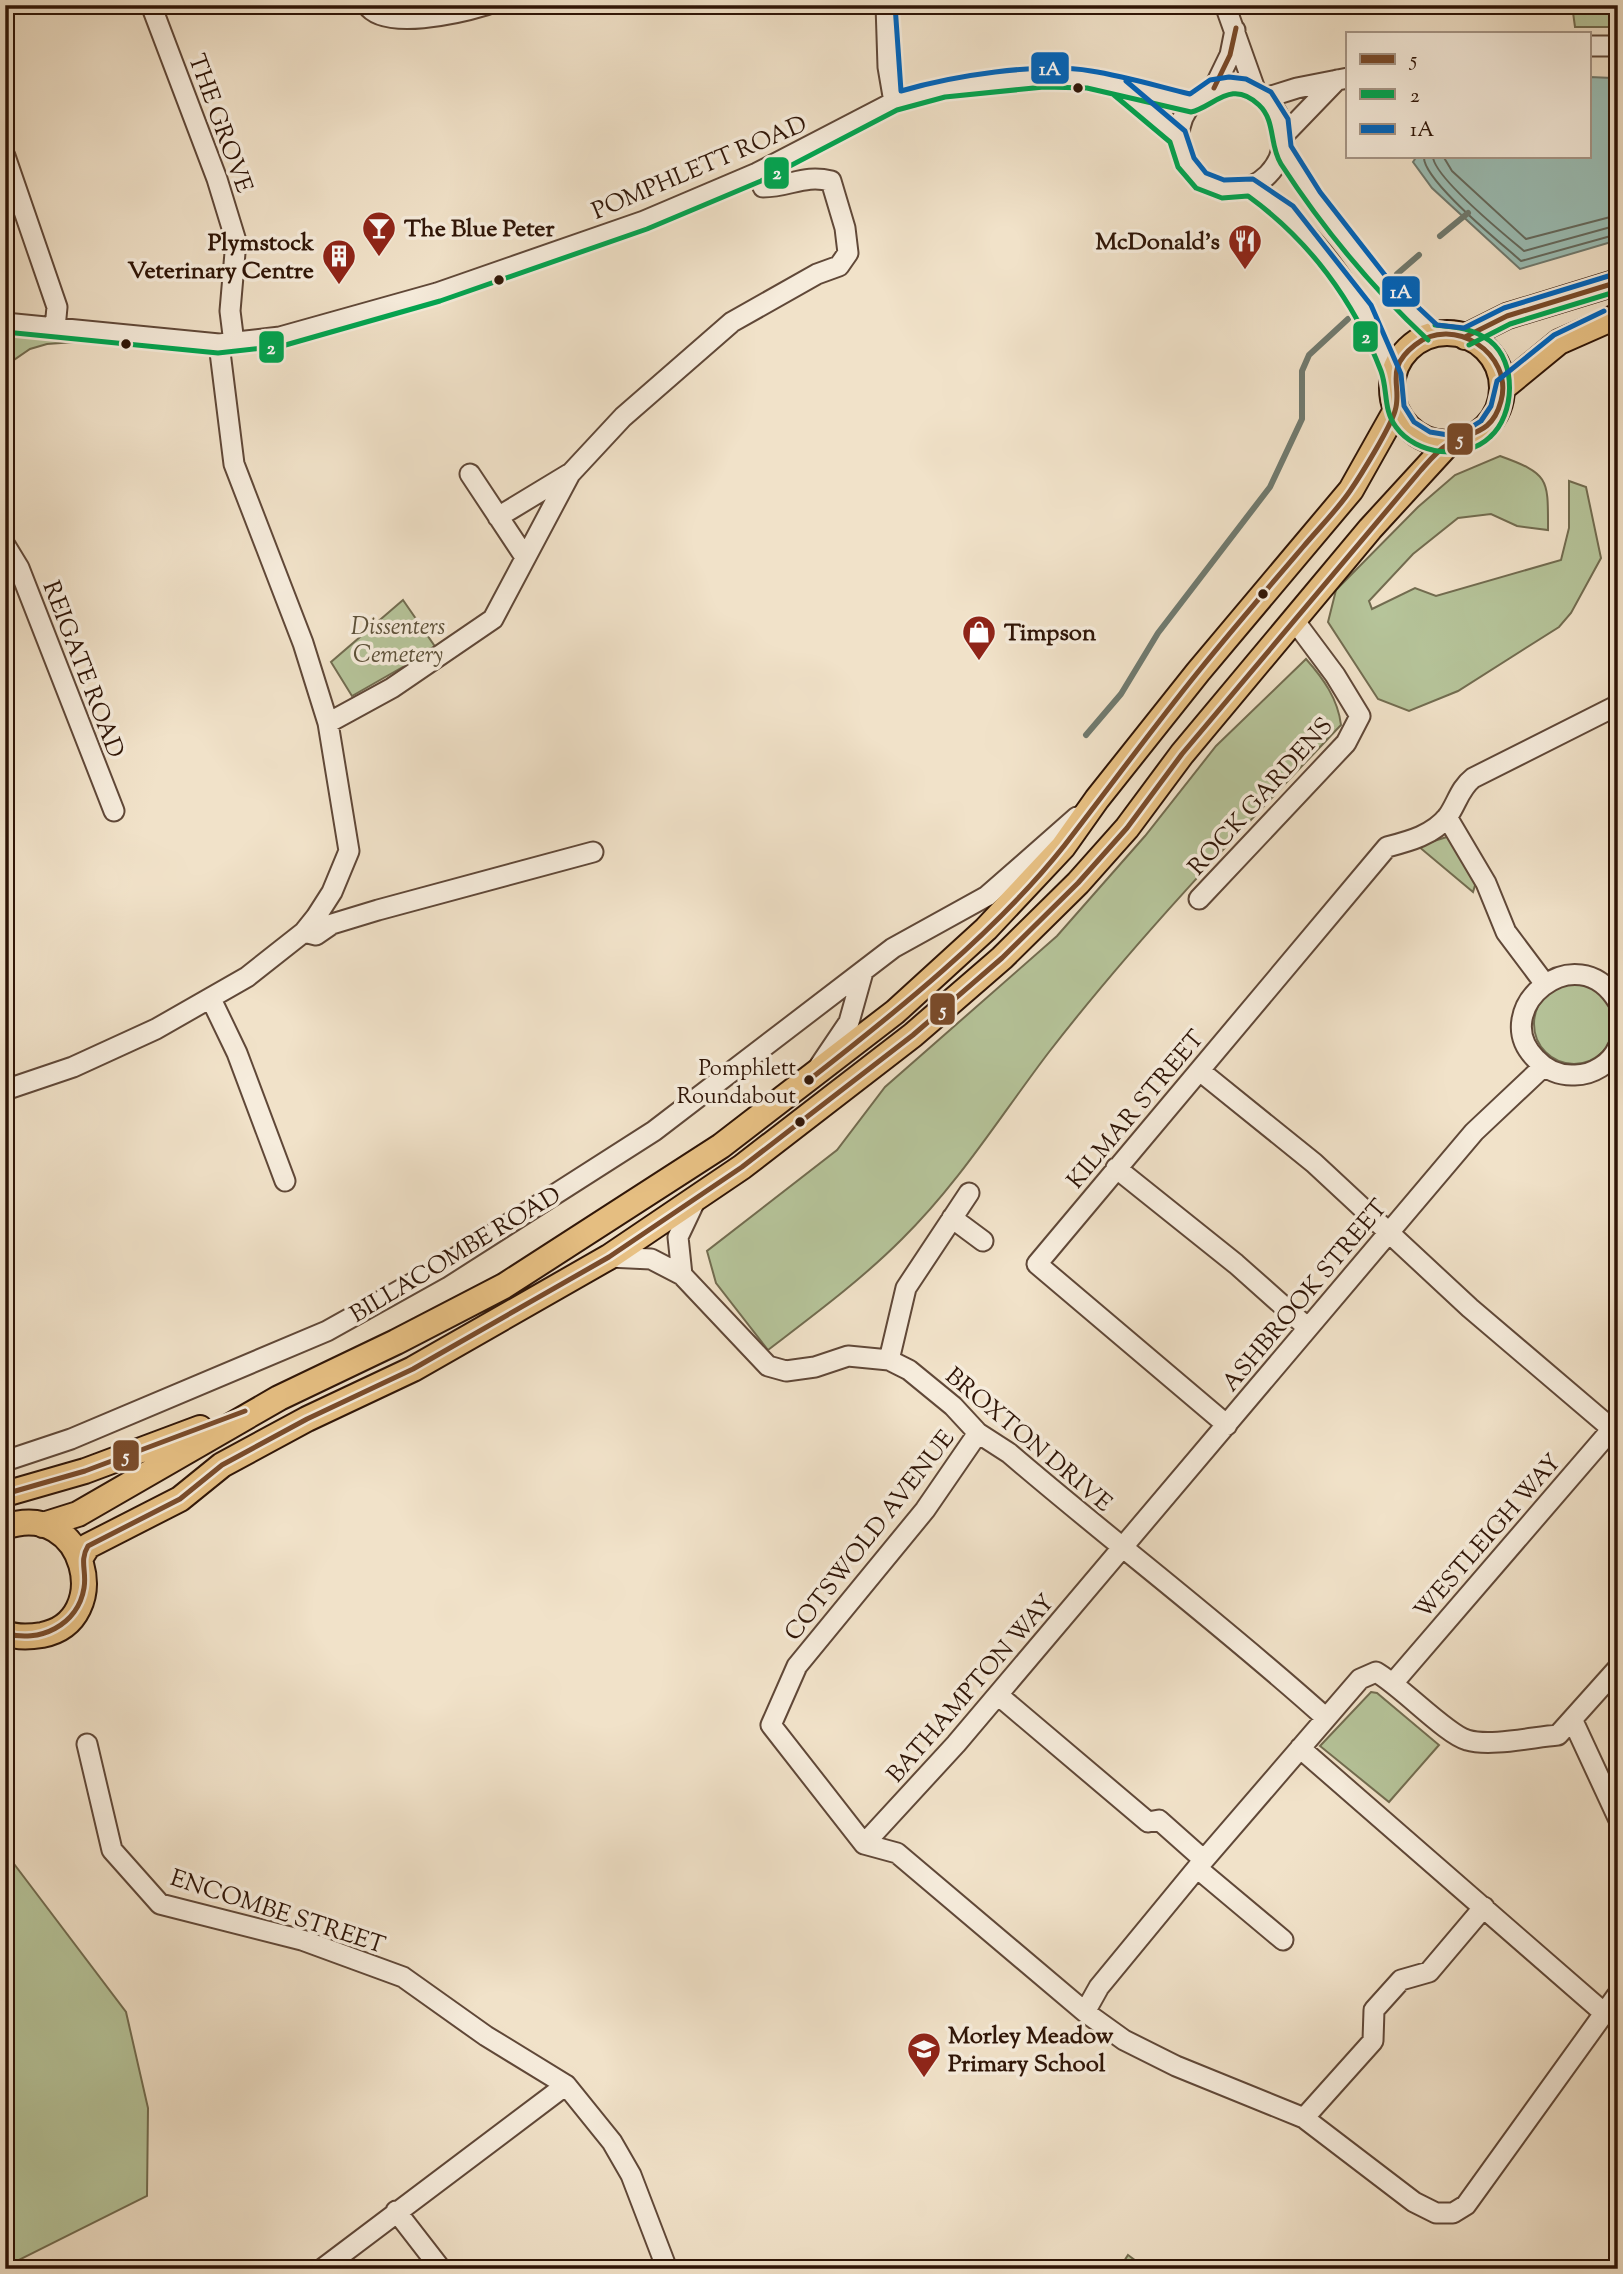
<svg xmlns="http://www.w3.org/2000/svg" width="1623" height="2274" font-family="'Sorts Mill Goudy',serif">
<rect width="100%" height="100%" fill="#f1e2c9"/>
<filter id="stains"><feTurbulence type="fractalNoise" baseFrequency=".00286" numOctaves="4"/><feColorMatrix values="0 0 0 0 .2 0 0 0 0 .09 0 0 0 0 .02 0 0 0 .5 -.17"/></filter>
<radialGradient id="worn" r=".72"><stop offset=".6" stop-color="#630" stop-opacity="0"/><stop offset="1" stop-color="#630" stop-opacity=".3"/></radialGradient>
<path fill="#b6c49a" stroke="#726c50" stroke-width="2" d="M1572 5H1618V27H1575Z
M12 335 75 342 47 344 30 349 5 366V336Z
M1500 456C1550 474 1548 479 1548 530L1517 526 1491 514 1458 518 1413 554 1369 601 1372 609 1415 588 1436 596 1561 560 1569 528V481L1586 487 1601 558 1571 613 1559 627 1458 691 1409 711 1378 699 1328 622 1336 590 1418 507 1455 475Z
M403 600 436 648 352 696 331 662Z
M1306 659C1323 678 1338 699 1341 725 1241 830 1138 937 1049 1052 1001 1115 959 1183 902 1239 861 1280 815 1314 768 1350L716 1283 707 1251 837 1150 885 1087 1057 936 1145 836 1216 746Z
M1450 836 1476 882 1473 892 1418 846Z
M1534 1024a40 40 0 1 1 80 0a40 40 0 1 1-80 0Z
M1371 1692 1377 1693 1439 1745 1389 1802 1320 1746Z
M5 1852 126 2012 148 2108 147 2196 5 2267Z
M1128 2255 1147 2269H1119Z"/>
<path fill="#9bbeb5" stroke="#707a6f" stroke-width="2" d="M1590 77 1612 78V85H1618V240L1520 269 1432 188 1413 162 1417 156H1590Z"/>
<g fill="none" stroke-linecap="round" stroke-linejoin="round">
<path stroke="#656a5e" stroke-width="2" d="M1424 156C1421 179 1502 244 1521 261L1618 234
M1433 156C1432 176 1506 236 1524 251L1618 225
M1443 156 1452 171 1526 239 1618 215"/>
<path stroke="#707a6f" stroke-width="6" d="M1440 236 1468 213
M1397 274 1419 255
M1086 735 1121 694 1158 633 1270 487 1302 419V371L1309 355 1348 319"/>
<g stroke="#604838" stroke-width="23">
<path id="minor" d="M151 5 217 179 236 241 230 311 234 343
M367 5C384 31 460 13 486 5
M886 5 888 67 894 102
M1225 5 1256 92
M1590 46H1618
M1179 138a52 52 0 1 1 104 0a52 52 0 1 1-104 0Z
M1214 88 1230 55 1235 30
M1124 91 1178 137
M1265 98 1297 88 1348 78
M1283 136 1337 80
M1282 149C1326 217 1374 281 1434 334
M5 156 57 307 55 328
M1250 187C1319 231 1363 302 1393 377
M5 323 219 344 280 337 437 293 644 221 757 173 894 102 943 88 1044 78 1088 79 1192 103
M470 474 525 557
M498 517 569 474
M5 545 19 568 114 811
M328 723 392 688 493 619 570 474 623 417 732 322 817 274 839 266 848 253 845 228 831 181C804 174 790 187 763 187L757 173
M1447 817 1486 883 1506 932 1545 984
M1199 899 1346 743 1360 716 1335 675 1294 620
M304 932 316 935 332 924 378 910 593 852
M211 999 237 1053 285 1181
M1618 1002C1577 933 1486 1010 1536 1059 1546 1070 1560 1076 1575 1075 1592 1075 1611 1064 1618 1047
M820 1065 849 1022 863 972
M1200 1071 1314 1163 1470 1308 1618 1434
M5 1090 73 1067 156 1029 247 977 304 932 316 917 332 892 349 851 328 723 303 643 234 464 219 344
M1116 1168 1236 1264 1308 1328
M952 1218 983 1241
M609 1257 651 1259 682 1275 768 1366 786 1371 815 1367 848 1356 889 1360 909 1370 953 1406 978 1433 1009 1453C1114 1543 1224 1626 1326 1718
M682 1275 678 1237 696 1199
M889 1360 906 1288 969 1193
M1227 1425 1037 1264 1387 847C1410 841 1433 835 1448 816 1457 803 1460 788 1473 778L1618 705
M978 1433 925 1510 797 1666 771 1725 864 1844 897 1853 1085 2012 1124 2040 1176 2066 1304 2118 1414 2202 1436 2213H1453L1466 2205 1618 1994
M5 1461 71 1439 327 1331 438 1269 654 1131 893 948 987 896 1077 817
M1394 1682 1618 1422
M998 1695 1148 1822 1159 1820 1204 1860
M1573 1721 1618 1818
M87 1744 112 1850 160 1904 302 1940 403 1977 486 2036 566 2085 612 2142 631 2175 667 2269
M1300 1748 1603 2012
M864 1844 956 1744 1474 1132 1543 1067
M1197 1868 1283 1940
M1085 2012 1099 1987 1197 1868 1360 1679 1376 1672C1401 1686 1447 1735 1467 1740 1490 1747 1533 1737 1558 1735L1618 1668
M1304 2118 1373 2041 1374 2010 1401 1980 1429 1972 1484 1907
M396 2211 441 2269
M322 2269 566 2085"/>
</g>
<g stroke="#2f1507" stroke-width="28">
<path id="major" d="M1392 388a55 55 0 1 1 110 0a55 55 0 1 1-110 0Z
M1465 337 1507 316 1618 282
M1503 388 1559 342 1618 316
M5 1494 85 1471 200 1428
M43 1525 78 1514 279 1398 396 1342 504 1286 721 1146 895 1012 986 929 1063 847 1097 799 1198 672 1351 490 1396 410
M5 1527C86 1498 115 1621 42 1635 30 1637 17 1638 5 1633
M81 1557 88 1546 180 1499 222 1465 307 1419 413 1369 609 1257 742 1167 913 1035 1002 958 1078 883 1127 828 1182 754 1370 529 1448 444"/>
</g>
<use href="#minor" stroke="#f6ecdc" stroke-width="19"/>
<use href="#major" stroke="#e8c184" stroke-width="24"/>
<g stroke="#f6ecdc" stroke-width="10">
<path id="bus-1" d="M1214 88 1230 55 1236 28
M1465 337 1507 316 1618 282
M5 1494 85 1471 245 1411
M5 1633C39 1644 78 1625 84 1588 87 1571 79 1561 88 1546L180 1499 222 1465 307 1419 413 1369 609 1257 742 1167 913 1035 1002 958 1078 883 1127 828 1182 754 1421 470C1429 461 1437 451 1447 445 1471 431 1492 435 1501 401 1514 354 1453 314 1415 345 1383 370 1403 386 1395 411 1390 428 1361 475 1350 491 1337 510 1319 528 1303 547 1268 588 1232 630 1198 672 1152 729 1109 788 1064 846 995 933 896 1012 809 1080"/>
</g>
<g stroke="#f6ecdc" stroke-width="10">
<path id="bus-2" d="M1114 95 1170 142 1178 167 1196 188 1222 198 1248 196C1309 240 1354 301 1381 371 1388 390 1383 410 1396 427 1416 455 1465 461 1490 437 1515 415 1517 362 1490 341 1472 328 1456 327 1435 325
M5 332 218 353 282 346 440 301 647 229 761 181 897 110 945 97 1044 87 1087 88 1191 112C1214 107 1231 78 1259 105 1276 121 1269 145 1281 164 1324 230 1370 286 1428 340
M1469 345 1510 324 1618 291"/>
</g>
<g stroke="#f6ecdc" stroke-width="10">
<path id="bus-3" d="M895 5 901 91C952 76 1038 62 1091 71 1124 76 1157 86 1190 94L1210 80 1229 77 1246 79 1271 92 1288 119 1291 146 1320 192 1388 279 1437 325 1464 328 1504 308 1615 274
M1126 81 1185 131 1194 158 1206 173 1224 180 1253 179 1293 206 1371 305 1401 374 1404 406 1414 422 1430 432 1448 435 1465 431 1481 421 1491 406 1497 381 1554 335 1604 311"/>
</g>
<use href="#bus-1" stroke="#7a4b2a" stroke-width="5"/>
<use href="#bus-2" stroke="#00a651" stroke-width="5"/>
<use href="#bus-3" stroke="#0065bd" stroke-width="5"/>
</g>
<defs>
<g id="bar-pin" transform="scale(1.75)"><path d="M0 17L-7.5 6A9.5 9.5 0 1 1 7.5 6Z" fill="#8f2418" stroke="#f6ecdc"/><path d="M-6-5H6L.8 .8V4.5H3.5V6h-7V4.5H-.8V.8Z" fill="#fff"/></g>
<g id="restaurant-pin" transform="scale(1.75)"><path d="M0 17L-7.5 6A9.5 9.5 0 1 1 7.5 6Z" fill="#8f2418" stroke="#f6ecdc"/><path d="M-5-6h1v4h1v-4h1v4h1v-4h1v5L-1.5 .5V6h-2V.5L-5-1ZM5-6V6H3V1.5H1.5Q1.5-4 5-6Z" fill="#fff"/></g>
<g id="building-pin" transform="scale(1.75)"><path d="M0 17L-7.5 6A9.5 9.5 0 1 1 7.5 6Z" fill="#8f2418" stroke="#f6ecdc"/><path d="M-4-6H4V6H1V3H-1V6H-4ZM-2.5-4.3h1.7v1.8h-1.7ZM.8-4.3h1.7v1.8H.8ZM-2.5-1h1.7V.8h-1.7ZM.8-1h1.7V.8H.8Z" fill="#fff"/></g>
<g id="shop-pin" transform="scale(1.75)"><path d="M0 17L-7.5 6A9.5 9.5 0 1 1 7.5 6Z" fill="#8f2418" stroke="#f6ecdc"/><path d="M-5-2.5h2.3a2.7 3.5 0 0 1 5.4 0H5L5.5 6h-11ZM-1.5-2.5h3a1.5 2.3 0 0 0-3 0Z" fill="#fff"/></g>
<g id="school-pin" transform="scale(1.75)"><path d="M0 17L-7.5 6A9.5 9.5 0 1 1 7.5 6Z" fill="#8f2418" stroke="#f6ecdc"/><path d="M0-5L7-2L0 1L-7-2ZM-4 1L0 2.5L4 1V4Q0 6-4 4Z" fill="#fff"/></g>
</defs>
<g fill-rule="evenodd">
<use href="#bar-pin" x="379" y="228"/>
<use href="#restaurant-pin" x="1245" y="241"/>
<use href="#building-pin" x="339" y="256"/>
<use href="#shop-pin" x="979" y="632"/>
<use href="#school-pin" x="924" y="2049"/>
</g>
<g fill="#2f1507" stroke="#f6ecdc" stroke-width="2.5">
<circle cx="1078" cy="88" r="6"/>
<circle cx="499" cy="280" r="6"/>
<circle cx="126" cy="344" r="6"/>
<circle cx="1263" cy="594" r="6"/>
<circle cx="809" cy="1080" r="6"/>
<circle cx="800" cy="1122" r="6"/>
</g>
<g text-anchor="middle" stroke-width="7" stroke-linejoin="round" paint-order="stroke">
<g font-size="22" fill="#2f1507" stroke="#f6ecdc" text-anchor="end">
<text x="796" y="1075">Pomphlett<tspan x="796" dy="28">Roundabout</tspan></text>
</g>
<g font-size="24" fill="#2f1507" stroke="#f6ecdc">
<text transform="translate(221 123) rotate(70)" y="8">THE GROVE</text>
<text transform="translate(699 167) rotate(-23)" y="8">POMPHLETT ROAD</text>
<text transform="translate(84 669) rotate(69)" y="8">REIGATE ROAD</text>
<text transform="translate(1260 796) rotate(-48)" y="8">ROCK GARDENS</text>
<text transform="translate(1135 1109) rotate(-50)" y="8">KILMAR STREET</text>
<text transform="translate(455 1254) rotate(-31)" y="8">BILLACOMBE ROAD</text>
<text transform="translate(1304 1295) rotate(-50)" y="8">ASHBROOK STREET</text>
<text transform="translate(1029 1439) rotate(40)" y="8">BROXTON DRIVE</text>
<text transform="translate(869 1535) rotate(-52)" y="8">COTSWOLD AVENUE</text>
<text transform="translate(1487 1536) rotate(-49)" y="8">WESTLEIGH WAY</text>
<text transform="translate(970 1688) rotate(-49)" y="8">BATHAMPTON WAY</text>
<text transform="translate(278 1911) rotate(18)" y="8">ENCOMBE STREET</text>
</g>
<g font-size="24" font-weight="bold" fill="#2f1507" stroke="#f6ecdc" text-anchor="start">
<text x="404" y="236">The Blue Peter</text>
<text x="1220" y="249" text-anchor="end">McDonald's</text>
<text x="314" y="250" text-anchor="end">Plymstock<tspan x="314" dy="28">Veterinary Centre</tspan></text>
<text x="1004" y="640">Timpson</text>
<text x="948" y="2043">Morley Meadow<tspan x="948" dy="28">Primary School</tspan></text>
</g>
<g font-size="24" font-style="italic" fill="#5e523a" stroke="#f6ecdc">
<text x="398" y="634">Dissenters<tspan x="398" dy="28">Cemetery</tspan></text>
</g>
</g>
<g stroke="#f6ecdc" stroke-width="2.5">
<rect x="1030" y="51" width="40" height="34" rx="7" fill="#0065bd"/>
<rect x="763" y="156" width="27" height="34" rx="7" fill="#00a651"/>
<rect x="1381" y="275" width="40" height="33" rx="7" fill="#0065bd"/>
<rect x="1352" y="320" width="27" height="33" rx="7" fill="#00a651"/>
<rect x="258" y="330" width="27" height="34" rx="7" fill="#00a651"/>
<rect x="1446" y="422" width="28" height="34" rx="7" fill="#7a4b2a"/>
<rect x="929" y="992" width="27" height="34" rx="7" fill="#7a4b2a"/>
<rect x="112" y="1439" width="28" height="33" rx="7" fill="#7a4b2a"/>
</g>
<g font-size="19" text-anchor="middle" font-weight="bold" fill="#fff">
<text x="1050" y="75">1A</text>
<text x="777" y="179">2</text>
<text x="1401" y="298">1A</text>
<text x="1366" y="343">2</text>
<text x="271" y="354">2</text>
<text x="1460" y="445">5</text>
<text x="943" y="1016">5</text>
<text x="126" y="1462">5</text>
</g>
<rect width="1623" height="2274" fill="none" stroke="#f1e2c9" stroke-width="28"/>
<rect x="7" y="7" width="1609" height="2260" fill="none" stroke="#2f1507" stroke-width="3.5"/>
<rect x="14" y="14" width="1595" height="2246" fill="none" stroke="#2f1507" stroke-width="2"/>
<rect x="1346" y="32" width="245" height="126" fill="#f6ecdc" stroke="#a69687" stroke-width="2"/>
<rect x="1360" y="54" width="35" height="10" fill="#7a4b2a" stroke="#a69687" stroke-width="2"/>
<text x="1410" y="66" font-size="21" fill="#2f1507">5</text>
<rect x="1360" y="89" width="35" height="10" fill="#00a651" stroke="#a69687" stroke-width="2"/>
<text x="1410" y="102" font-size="21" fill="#2f1507">2</text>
<rect x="1360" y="124" width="35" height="10" fill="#0065bd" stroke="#a69687" stroke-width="2"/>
<text x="1410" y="136" font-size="21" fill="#2f1507">1A</text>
<rect width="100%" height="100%" filter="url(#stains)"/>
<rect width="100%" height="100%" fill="url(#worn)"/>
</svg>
